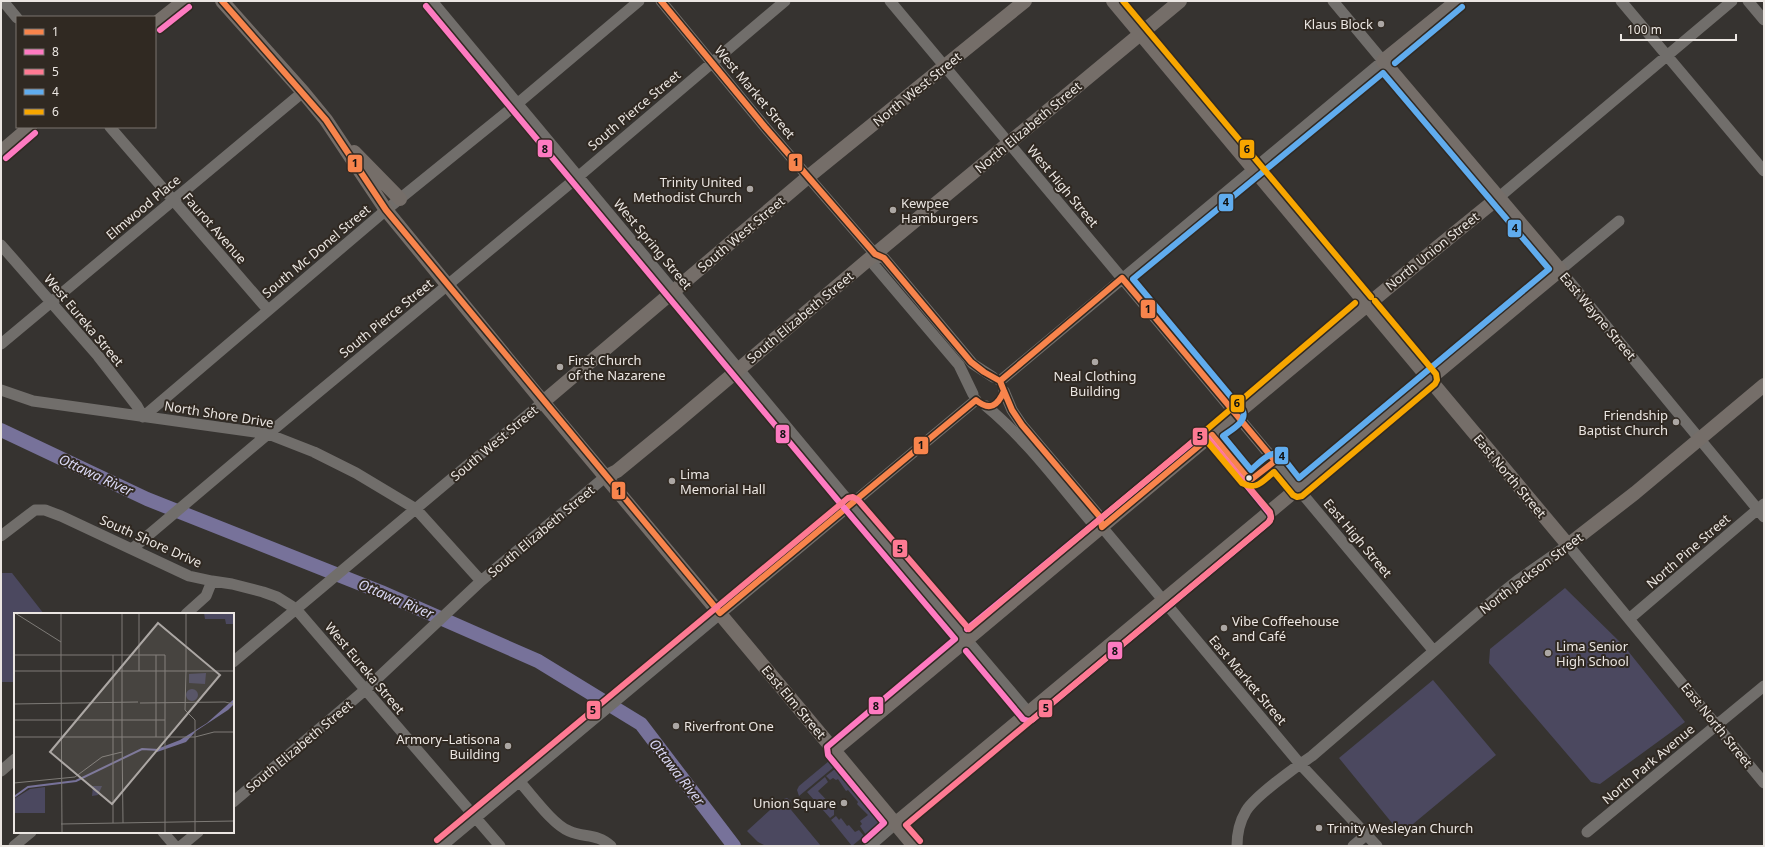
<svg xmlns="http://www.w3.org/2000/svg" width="1765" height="847" font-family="'Noto Sans',sans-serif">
<rect width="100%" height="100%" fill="#363330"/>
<path fill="#4b485f" d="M2 573H12L44 614H15V682H1V574Z
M1565 588 1624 646 1685 722 1600 784 1591 782 1489 663 1490 649Z
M1433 680 1496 755 1401 834 1339 758Z
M829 761 834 767 799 796 797 790 799 786Z
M835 769 880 822 866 835 860 826 862 824 860 821 868 815 857 804 858 802 848 790 846 791 838 779 836 780 833 778 830 780 826 776Z
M825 777 828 782 818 791 834 808V815L830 818 807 792Z
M787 798 791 801 787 805 821 846H766L758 842 747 831 781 800Z
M836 816 839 820 841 818 847 826 849 825 855 832 859 830 864 836 852 846 831 820Z"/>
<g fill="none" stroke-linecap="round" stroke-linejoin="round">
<path stroke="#77729a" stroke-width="14" d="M1 430 147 499 381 592 538 661 641 724 734 846"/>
<path stroke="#716e6b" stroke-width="11" d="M3 1 17 18
M432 1 846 498 1029 713
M661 1 765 127 875 254 884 258 973 364 993 377
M890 1 1433 650
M1621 1 1764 171
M1748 1 1764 20
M110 127 268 310
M1498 198 1732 1
M1619 221 1560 270 1764 517
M1 245 98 356 137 406 143 417 386 210 517 104 639 1
M875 254 874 265 959 365 973 394
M1 344 303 92
M1000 381 1383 61 1333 1
M1 390 33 401 268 434 314 452 356 473 416 509 481 581
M1004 391 1012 410 1022 425 1100 517 1102 527 1300 764 1377 846
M986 406C1027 440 1059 484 1093 524L1102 527
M1 536 35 510H45L61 516 189 576 212 581 232 584 263 592 277 597 296 609 500 846
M132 549 268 434 579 176 785 1
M186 614 206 596 212 581
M1629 619 1764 504
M233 662 543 402
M1 771 15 759
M519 781C531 794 553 825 569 831 584 838 597 833 611 846
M233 802 365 690 481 581 605 477
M163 832 175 846
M1587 832 1764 686
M14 846 31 832
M181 846 198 832
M442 846 976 400
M870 846 895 824
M1237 846C1237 834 1240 821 1246 811 1255 796 1297 766 1312 756L1498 596 1518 580 1568 545 1764 783
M1353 846 1366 835"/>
<path stroke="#756e69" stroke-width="14" d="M222 1 303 92 326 120 386 210 543 402 914 846
M1113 1 1568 545 1635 493 1764 385
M155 24 184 1
M1 152 30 127
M354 152 400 199
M543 402 808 177 1025 1
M605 477 617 471 673 425 875 254 1180 1
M834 750C1056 567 1274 379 1498 198
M895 824 1560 270 1383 61 1457 1"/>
<g stroke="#302922" stroke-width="9">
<path id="bus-1" d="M222 1 326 120 386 210 720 613 976 400C990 412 998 405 1004 391L1000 381 984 372 971 362 884 258 875 254 765 127 661 1
M1000 381 1122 278 1275 461 1252 479 1246 476 1212 435 1102 527 1100 517 1022 425 1012 410 1004 391"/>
</g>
<g stroke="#302922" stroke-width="9">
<path id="bus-2" d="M426 6 840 503 955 639 827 747 828 755 884 823 865 840
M160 30 189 7
M6 158 35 133
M966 651 1023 719 1028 721 1032 720 1268 523 1271 518 1270 514 1208 438 1203 436 1199 437 967 629"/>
</g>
<g stroke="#302922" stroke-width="9">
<path id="bus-3" d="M437 840 848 498 853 497 858 500 969 629 1197 438 1201 436 1206 437 1270 512 1271 517 1270 521 906 825 920 841"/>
</g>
<g stroke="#302922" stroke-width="9">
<path id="bus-4" d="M1395 63 1462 7
M1383 73 1549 269 1299 478 1281 455C1271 449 1259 463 1251 470L1223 436C1231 430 1247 422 1243 411L1133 279Z"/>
</g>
<g stroke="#302922" stroke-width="9">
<path id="bus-5" d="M1123 1 1371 297
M1355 303 1205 431 1204 435 1205 439 1242 483C1257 491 1262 481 1274 472L1293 495 1297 497 1302 496 1435 384 1437 380 1436 374 1375 301"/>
</g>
<use href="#bus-1" stroke="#f8844c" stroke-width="6"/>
<use href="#bus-2" stroke="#fe7ac1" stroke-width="6"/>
<use href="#bus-3" stroke="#fe7a93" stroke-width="6"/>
<use href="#bus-4" stroke="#60acee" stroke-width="6"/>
<use href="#bus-5" stroke="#f7a600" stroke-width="6"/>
</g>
<g fill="#aca7a4" stroke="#302922" stroke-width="1.5">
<circle cx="1381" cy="24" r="4"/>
<circle cx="750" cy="189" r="4"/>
<circle cx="893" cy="210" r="4"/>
<circle cx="1095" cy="362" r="4"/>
<circle cx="560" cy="367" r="4"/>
<circle cx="1676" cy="422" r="4"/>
<circle cx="672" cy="481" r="4"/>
<circle cx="1224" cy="628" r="4"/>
<circle cx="1548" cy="653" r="4"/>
<circle cx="676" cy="726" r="4"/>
<circle cx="508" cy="746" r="4"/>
<circle cx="844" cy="803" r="4"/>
<circle cx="1319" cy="828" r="4"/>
</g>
<circle fill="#ebe6e2" stroke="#302922" stroke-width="1.5" cx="1249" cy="478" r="3.5"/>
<g text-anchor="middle" stroke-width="4" stroke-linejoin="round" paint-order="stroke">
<g font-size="13" fill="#ebe6e2" stroke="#302922" text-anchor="start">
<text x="1373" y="29" text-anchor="end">Klaus Block</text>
<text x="742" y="187" text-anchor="end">Trinity United<tspan x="742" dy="15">Methodist Church</tspan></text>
<text x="901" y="208">Kewpee<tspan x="901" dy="15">Hamburgers</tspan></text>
<text x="568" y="365">First Church<tspan x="568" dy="15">of the Nazarene</tspan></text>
<text x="1095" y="381" text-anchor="middle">Neal Clothing<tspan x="1095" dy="15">Building</tspan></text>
<text x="1668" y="420" text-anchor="end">Friendship<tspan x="1668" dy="15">Baptist Church</tspan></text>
<text x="680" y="479">Lima<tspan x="680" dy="15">Memorial Hall</tspan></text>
<text x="1232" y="626">Vibe Coffeehouse<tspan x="1232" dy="15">and Café</tspan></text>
<text x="1556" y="651">Lima Senior<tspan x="1556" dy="15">High School</tspan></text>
<text x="684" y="731">Riverfront One</text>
<text x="500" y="744" text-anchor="end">Armory–Latisona<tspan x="500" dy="15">Building</tspan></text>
<text x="836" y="808" text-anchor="end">Union Square</text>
<text x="1327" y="833">Trinity Wesleyan Church</text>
</g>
<g font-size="13" fill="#ebe6e2" stroke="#302922">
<text transform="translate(917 89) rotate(-39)" y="5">North West Street</text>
<text transform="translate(755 92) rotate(50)" y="5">West Market Street</text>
<text transform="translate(634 110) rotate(-40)" y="5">South Pierce Street</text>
<text transform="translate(1028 127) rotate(-40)" y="5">North Elizabeth Street</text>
<text transform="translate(1063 186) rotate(50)" y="5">West High Street</text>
<text transform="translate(143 207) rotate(-40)" y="5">Elmwood Place</text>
<text transform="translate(215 228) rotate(49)" y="5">Faurot Avenue</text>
<text transform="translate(741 234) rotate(-40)" y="5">South West Street</text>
<text transform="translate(653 244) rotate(50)" y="5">West Spring Street</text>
<text transform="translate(316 251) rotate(-40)" y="5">South Mc Donel Street</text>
<text transform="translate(1432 251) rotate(-39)" y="5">North Union Street</text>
<text transform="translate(1598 316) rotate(50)" y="5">East Wayne Street</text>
<text transform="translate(800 317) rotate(-40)" y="5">South Elizabeth Street</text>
<text transform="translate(386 318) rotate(-39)" y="5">South Pierce Street</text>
<text transform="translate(84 320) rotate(50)" y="5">West Eureka Street</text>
<text transform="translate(219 414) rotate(9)" y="5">North Shore Drive</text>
<text transform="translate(494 443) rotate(-40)" y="5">South West Street</text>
<text transform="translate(1510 476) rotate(50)" y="5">East North Street</text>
<text transform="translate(541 531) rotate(-40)" y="5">South Elizabeth Street</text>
<text transform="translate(1358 538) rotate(50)" y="5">East High Street</text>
<text transform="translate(151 541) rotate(24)" y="5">South Shore Drive</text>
<text transform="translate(1688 551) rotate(-41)" y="5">North Pine Street</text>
<text transform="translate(1531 573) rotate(-37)" y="5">North Jackson Street</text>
<text transform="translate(365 668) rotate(50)" y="5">West Eureka Street</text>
<text transform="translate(1248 680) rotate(50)" y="5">East Market Street</text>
<text transform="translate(794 702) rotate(50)" y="5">East Elm Street</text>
<text transform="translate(1717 725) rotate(51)" y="5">East North Street</text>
<text transform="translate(299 746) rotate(-40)" y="5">South Elizabeth Street</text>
<text transform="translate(1648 764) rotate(-40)" y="5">North Park Avenue</text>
</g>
<g font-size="14" font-style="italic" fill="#d9d7f3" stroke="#302922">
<text transform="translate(96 475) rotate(25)" y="5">Ottawa River</text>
<text transform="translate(396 599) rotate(23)" y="5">Ottawa River</text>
<text transform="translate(677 772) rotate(52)" y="5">Ottawa River</text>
</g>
</g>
<g transform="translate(14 613)">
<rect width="220" height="220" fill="#363330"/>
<path d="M190 0H220V11H212L211 6H191ZM192 60 191 71 175 70V61ZM172 82a6 6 0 1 1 12 0a6 6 0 1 1-12 0ZM79 173H88L84 182 78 183ZM31 174V200H0V186L16 176Z" fill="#4b485f"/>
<path d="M220 86V91L214 97 182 118 172 129 143 139V136L166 127 193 110Z" fill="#77729a"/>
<path fill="none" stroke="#77729a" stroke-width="2" d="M0 184 14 174 62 168 128 136 145 137"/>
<path fill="none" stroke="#7e7b77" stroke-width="1" d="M1 0 47 29M47 0V58M125 0V42H151V124M0 42H99M108 42H125V58M0 58H172V0M47 58 48 220M126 90 211 89 220 91M0 91 124 89M0 107H151M0 124H181L200 119H220M99 124V210M99 124V42H108M108 124 109 210M108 124V0M142 124V42M181 124V107L171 97 172 58H220M181 124V220M0 170 61 164 88 144 108 139M47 211 220 208M151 220V124"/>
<path fill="#aca7a4" fill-opacity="0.15" stroke="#aca7a4" stroke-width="2" d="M144 10 206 62 98 191 36 139Z"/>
<rect width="220" height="220" fill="none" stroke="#ebe6e2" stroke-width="2"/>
</g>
<g stroke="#302922" stroke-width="1.5">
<rect x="537" y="139" width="16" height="19" rx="4" fill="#fe7ac1"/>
<rect x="1239" y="139" width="16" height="20" rx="4" fill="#f7a600"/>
<rect x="788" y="153" width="15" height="19" rx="4" fill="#f8844c"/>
<rect x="347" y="154" width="16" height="19" rx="4" fill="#f8844c"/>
<rect x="1218" y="193" width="16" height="19" rx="4" fill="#60acee"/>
<rect x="1507" y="219" width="15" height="19" rx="4" fill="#60acee"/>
<rect x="1140" y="299" width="16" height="20" rx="4" fill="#f8844c"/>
<rect x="1230" y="394" width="15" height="19" rx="4" fill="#f7a600"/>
<rect x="775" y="424" width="15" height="20" rx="4" fill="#fe7ac1"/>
<rect x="1192" y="427" width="16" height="19" rx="4" fill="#fe7a93"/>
<rect x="913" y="436" width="16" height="19" rx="4" fill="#f8844c"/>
<rect x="1274" y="446" width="15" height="19" rx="4" fill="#60acee"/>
<rect x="611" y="481" width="15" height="19" rx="4" fill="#f8844c"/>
<rect x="892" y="539" width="16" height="19" rx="4" fill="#fe7a93"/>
<rect x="1107" y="641" width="16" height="19" rx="4" fill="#fe7ac1"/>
<rect x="868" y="696" width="16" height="19" rx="4" fill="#fe7ac1"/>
<rect x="1038" y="699" width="15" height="19" rx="4" fill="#fe7a93"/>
<rect x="586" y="700" width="15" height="20" rx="4" fill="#fe7a93"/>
</g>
<g font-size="11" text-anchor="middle" font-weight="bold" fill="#111">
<text x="545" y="153">8</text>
<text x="1247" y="153">6</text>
<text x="796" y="166">1</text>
<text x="355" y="167">1</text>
<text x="1226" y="206">4</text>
<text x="1515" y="232">4</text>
<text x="1148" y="313">1</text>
<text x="1237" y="407">6</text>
<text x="783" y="438">8</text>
<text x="1200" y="440">5</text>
<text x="921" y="449">1</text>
<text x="1282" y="460">4</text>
<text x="619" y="495">1</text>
<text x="900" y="553">5</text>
<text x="1115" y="655">8</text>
<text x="876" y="710">8</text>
<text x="1046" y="712">5</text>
<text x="593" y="714">5</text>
</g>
<rect width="1765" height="847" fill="none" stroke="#ebe6e2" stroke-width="4"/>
<rect x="16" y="16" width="140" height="112" fill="#302922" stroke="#7b756f"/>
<rect x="24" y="29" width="20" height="6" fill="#f8844c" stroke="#7b756f"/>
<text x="52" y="36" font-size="12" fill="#ebe6e2">1</text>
<rect x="24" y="49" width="20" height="6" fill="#fe7ac1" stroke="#7b756f"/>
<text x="52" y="56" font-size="12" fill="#ebe6e2">8</text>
<rect x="24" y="69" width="20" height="6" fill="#fe7a93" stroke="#7b756f"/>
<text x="52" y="76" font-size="12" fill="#ebe6e2">5</text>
<rect x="24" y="89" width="20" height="6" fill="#60acee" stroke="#7b756f"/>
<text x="52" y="96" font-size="12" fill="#ebe6e2">4</text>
<rect x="24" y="109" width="20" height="6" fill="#f7a600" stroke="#7b756f"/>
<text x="52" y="116" font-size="12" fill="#ebe6e2">6</text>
<path d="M1621 34v6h115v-6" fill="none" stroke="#ebe6e2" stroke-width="2"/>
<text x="1627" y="34" font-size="12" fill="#ebe6e2" stroke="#302922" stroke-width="3" paint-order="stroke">100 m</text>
</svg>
